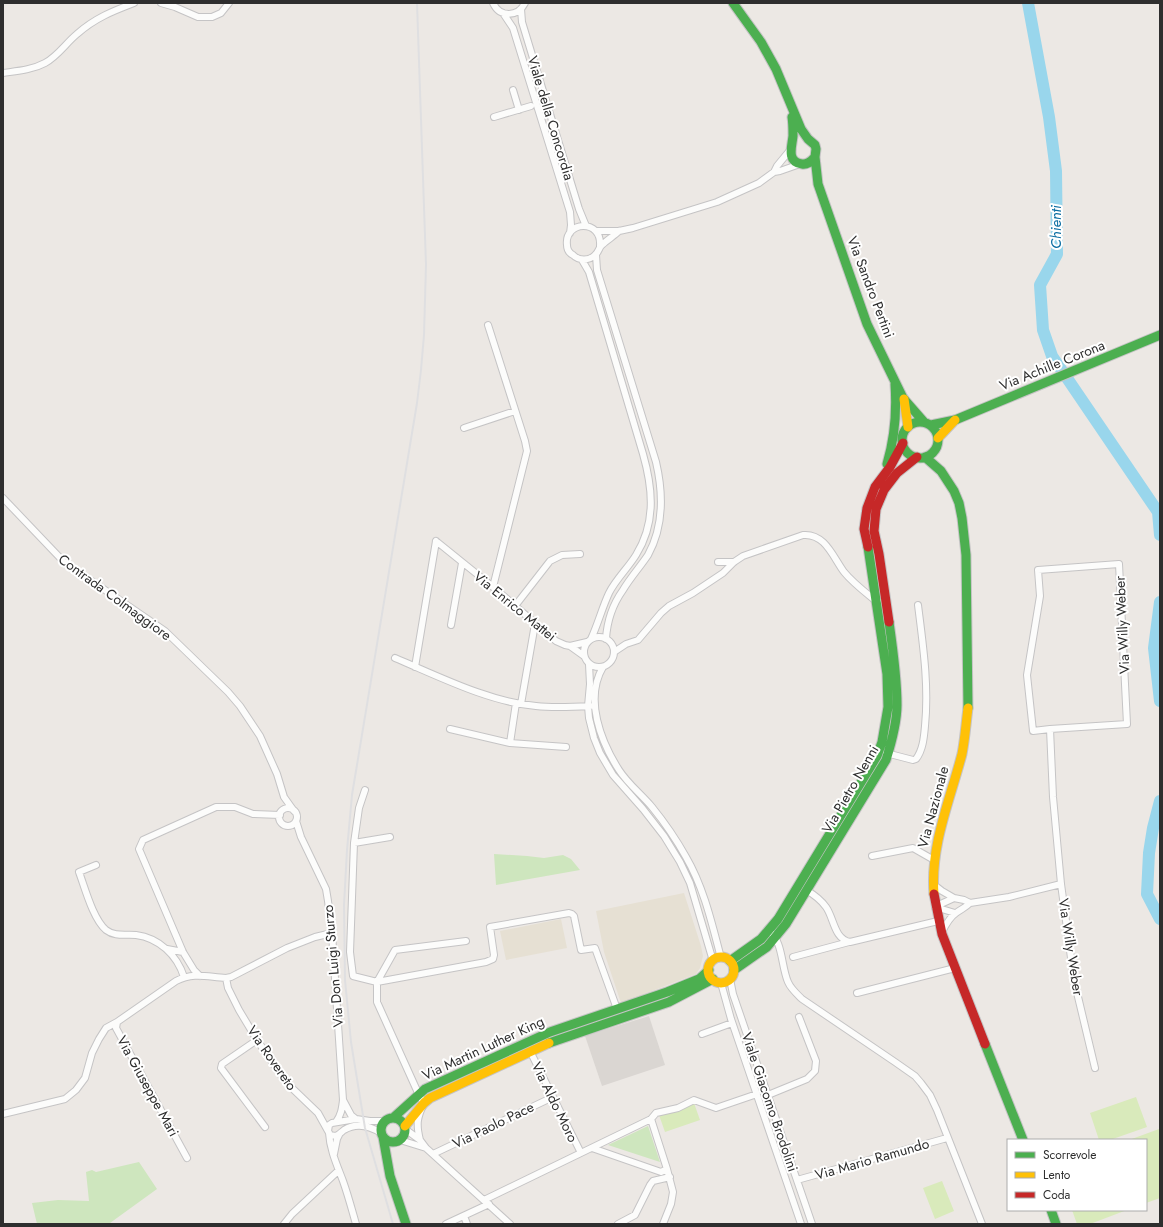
<svg xmlns="http://www.w3.org/2000/svg" width="1163" height="1227" font-family="Jost,sans-serif">
<rect width="100%" height="100%" fill="#ece8e4"/>
<path fill="#e6e0d3" d="M684 893 701 946 703 956 700 968 696 974 621 1003 604 952 596 911Z
M561 919 567 948 506 960 500 931Z"/>
<path fill="#cee6be" d="M494 854 527 856 544 858 563 855 571 859 580 870 496 885Z
M648 1126 660 1162 608 1145Z
M139 1162 157 1189 110 1223V1224H37L32 1203 58 1200 89 1201 86 1172 92 1170 96 1172Z"/>
<path fill="#d9eabb" d="M1136 1097 1147 1127 1110 1140H1099L1090 1113Z
M694 1103 700 1120 665 1132 659 1115Z
M1159 1129 1160 1132V1198L1146 1203V1140H1129Z
M942 1181 954 1211 935 1219 923 1188Z
M1072 1210H1127L1090 1224H1077Z"/>
<path fill="#dad6d2" d="M649 1016 665 1065 602 1086 585 1036Z"/>
<g fill="none" stroke-linecap="round" stroke-linejoin="round">
<path stroke="#99d6ec" stroke-width="12" d="M1028 3 1049 117 1056 171 1057 254 1040 285 1043 330 1052 356 1158 512 1160 535
M1160 602 1154 648 1160 701
M1160 801 1153 828 1149 853 1147 894 1160 919"/>
<g stroke="#c5c4c5" stroke-width="8">
<path id="street" d="M161 3 175 7 198 17H212L221 13 229 3
M493 3C500 18 518 17 525 3
M521 9 522 22 579 209 586 226
M503 13 513 28 570 212 571 225 570 233
M3 73C17 71 32 70 45 63 58 56 66 43 77 34 95 18 113 11 134 3
M513 90 519 110
M494 117 531 106
M774 172 777 166 791 149
M596 231H619L633 228 717 202 759 183 774 172 780 171 800 164
M600 246C602 218 564 221 567 245 567 249 569 253 573 255 579 261 589 261 595 255 599 252 599 247 602 245 607 240 614 236 619 231
M596 255 597 270 656 462C663 492 664 526 648 555 640 567 630 578 623 590 613 604 607 622 606 639
M582 260 589 272 643 454C653 489 656 523 636 555 628 568 616 579 609 593 602 608 598 624 591 639
M488 325 525 441 527 451 493 587
M464 428 515 411
M3 498 64 562 165 631 228 692 240 706 260 736 277 774 284 797 294 811
M436 541 493 587 556 641 565 645 570 646 584 656
M718 562H734
M515 606 550 561 562 555 580 554
M451 625 462 563
M584 652a15 15 0 1 1 30 0a15 15 0 1 1-30 0Z
M570 646 587 642
M614 652 626 644 638 640 661 613 669 606 693 593 723 573 734 562 743 556 803 535C825 533 833 557 844 572 853 583 865 592 876 601H878
M395 658C438 676 489 702 536 706 554 708 572 707 590 706
M589 664 590 684 588 706 589 718 594 738 600 753 613 775 643 809 664 836 680 862 690 883 713 961
M415 667 436 541
M603 667C584 699 601 742 619 770 628 784 641 794 652 807 665 823 676 839 686 857 704 888 712 924 721 958
M521 704 535 624
M450 729 510 743 566 747
M1050 729 1033 731 1027 675 1040 596 1038 570 1119 564 1127 724 1050 729 1053 797 1061 884 1074 980 1095 1068
M510 743 516 703
M886 753 913 760 916 759C923 750 924 737 925 726 929 685 923 645 918 605
M365 790 359 808 354 843 350 952 353 976 377 982 486 962 493 959 494 955 490 927 569 913 572 914 574 916 581 950 595 948 617 1009
M279 817a9 9 0 1 1 18 0a9 9 0 1 1-18 0Z
M296 821 301 837 326 889 328 901 332 933 343 1100C342 1109 341 1115 336 1122
M354 843 390 837
M872 856 913 848 934 860
M96 865 79 872C85 888 93 919 106 930 115 937 125 934 136 935 159 938 177 955 184 977
M933 884 942 891 954 898 964 900 970 903 1009 897 1061 884
M806 890C813 894 821 900 826 907 834 918 834 939 850 942L938 921
M935 907 943 903 954 898
M935 907 955 913
M769 931C783 941 781 966 788 982 791 989 797 994 802 999L895 1062 915 1076 921 1083 930 1095 937 1110 982 1224
M942 932C945 926 950 917 956 913 961 909 965 908 970 903
M167 949 183 952
M793 957 849 942
M200 976 194 970 183 952 139 849 143 840 216 807H235L253 814 280 815
M226 978 228 988 239 1010 257 1040 283 1078 294 1090 318 1113 328 1131
M730 979 733 994 812 1224
M377 982V1002L419 1095 424 1103C417 1118 416 1124 420 1140
M377 982 395 950 466 941
M721 983 731 1019 801 1224
M857 993 955 968
M702 1034 732 1023
M257 1040 222 1064 221 1068 265 1127
M530 1051 581 1153
M768 1095 807 1079 815 1071 816 1061 799 1017
M343 1100 351 1115 356 1119
M3 1114 65 1099 76 1090 85 1078 92 1053 99 1039 106 1028 117 1022
M651 1119 667 1169 673 1192 671 1204 663 1224
M405 1129 420 1140 426 1148 510 1224
M329 1133C330 1150 337 1165 343 1181 348 1195 352 1210 356 1224
M381 1133C370 1126 357 1122 344 1130 339 1134 338 1137 330 1135L328 1131 329 1125 332 1123 356 1119 370 1121H385
M400 1140 426 1148
M592 1148 661 1172 667 1169
M334 1154 337 1139 339 1135
M433 1154 553 1097
M187 1158 116 1028 117 1022 176 981C194 972 207 977 226 978L231 977 287 948 315 937 332 933
M797 1180 947 1138
M484 1200 651 1119 656 1113 678 1108 694 1100 716 1108 757 1094
M464 1216 467 1224
M284 1224 292 1214 338 1171
M446 1224 489 1204
M618 1224 635 1215 650 1185 653 1181 670 1177"/>
</g>
<g stroke="#c5c4c5" stroke-width="11">
<path id="fast" d="M733 3 761 42 776 69 801 129 808 139 815 145 816 149 815 157 818 184 867 324 903 398 924 422
M792 117C793 123 793 130 793 136 792 146 786 162 802 164 808 165 811 161 815 157
M902 440a18 18 0 1 1 36 0a18 18 0 1 1-36 0Z
M931 425 955 420 1160 335
M925 457 941 471 954 491 959 503 962 518 966 555 968 708
M887 464C895 437 897 412 895 384
M730 961 761 939 778 919 877 756 882 742 888 707 887 674 868 547
M734 970 767 947 786 924 886 760C891 744 897 723 897 705 897 677 893 650 889 622
M549 1043 669 1002 713 979
M985 1044 1023 1140
M394 1117 425 1089 550 1032 667 992 699 979 709 970
M381 1130a12 12 0 1 1 24 0a12 12 0 1 1-24 0Z
M383 1137 390 1176 406 1224
M1051 1210 1056 1224"/>
</g>
<g stroke="#c5c4c5" stroke-width="11">
<path id="slow" d="M904 399 908 427
M938 438 955 420
M934 894C930 846 950 800 962 754 965 739 966 723 968 708
M708 970a13 13 0 1 1 26 0a13 13 0 1 1-26 0Z
M405 1126 424 1103 430 1098 549 1043"/>
</g>
<g stroke="#c5c4c5" stroke-width="11">
<path id="jam" d="M868 547 864 529 867 508 875 487 890 467 903 443
M889 622 879 554 874 531 876 509 884 490 897 473 917 457
M934 894 942 934 985 1044"/>
</g>
<use href="#street" stroke="#fcfcfb" stroke-width="6"/>
<use href="#fast" stroke="#4caf50" stroke-width="9"/>
<use href="#slow" stroke="#ffc107" stroke-width="9"/>
<use href="#jam" stroke="#c62828" stroke-width="9"/>
<path stroke="#dfdfe1" stroke-width="2" d="M393 1224 365 1128 351 1042 345 980 344 905 347 850 352 795 417 403 421 370 424 335 426 265 417 3"/>
</g>
<g text-anchor="middle" stroke-width="4" stroke-linejoin="round" paint-order="stroke">
<g font-size="14" fill="#2e2e2e" stroke="#fff">
<text transform="translate(551 118) rotate(73)" y="5">Viale della Concordia</text>
<text transform="translate(871 287) rotate(69)" y="5">Via Sandro Pertini</text>
<text transform="translate(1052 365) rotate(-22)" y="5">Via Achille Corona</text>
<text transform="translate(115 597) rotate(36)" y="5">Contrada Colmaggiore</text>
<text transform="translate(515 606) rotate(39)" y="5">Via Enrico Mattei</text>
<text transform="translate(1122 625) rotate(-93)" y="5">Via Willy Weber</text>
<text transform="translate(850 789) rotate(-60)" y="5">Via Pietro Nenni</text>
<text transform="translate(933 807) rotate(-75)" y="5">Via Nazionale</text>
<text transform="translate(1071 947) rotate(81)" y="5">Via Willy Weber</text>
<text transform="translate(333 966) rotate(-95)" y="5">Via Don Luigi Sturzo</text>
<text transform="translate(483 1048) rotate(-25)" y="5">Via Martin Luther King</text>
<text transform="translate(272 1058) rotate(55)" y="5">Via Rovereto</text>
<text transform="translate(148 1086) rotate(61)" y="5">Via Giuseppe Mari</text>
<text transform="translate(555 1102) rotate(64)" y="5">Via Aldo Moro</text>
<text transform="translate(770 1102) rotate(71)" y="5">Viale Giacomo Brodolini</text>
<text transform="translate(493 1125) rotate(-26)" y="5">Via Paolo Pace</text>
<text transform="translate(872 1159) rotate(-16)" y="5">Via Mario Ramundo</text>
</g>
<g font-size="15" font-style="italic" fill="#0d6fa3" stroke="#fff">
<text transform="translate(1056 227) rotate(-90)" y="5">Chienti</text>
</g>
</g>
<rect width="1163" height="1227" fill="none" stroke="#2e2e2e" stroke-width="8"/>
<rect x="1007" y="1139" width="140" height="72" fill="#ffffff" stroke="#ababab"/>
<rect x="1015" y="1152" width="20" height="6" fill="#4caf50" stroke="#ababab"/>
<text x="1043" y="1159" font-size="12" fill="#2e2e2e">Scorrevole</text>
<rect x="1015" y="1172" width="20" height="6" fill="#ffc107" stroke="#ababab"/>
<text x="1043" y="1179" font-size="12" fill="#2e2e2e">Lento</text>
<rect x="1015" y="1192" width="20" height="6" fill="#c62828" stroke="#ababab"/>
<text x="1043" y="1199" font-size="12" fill="#2e2e2e">Coda</text>
</svg>
